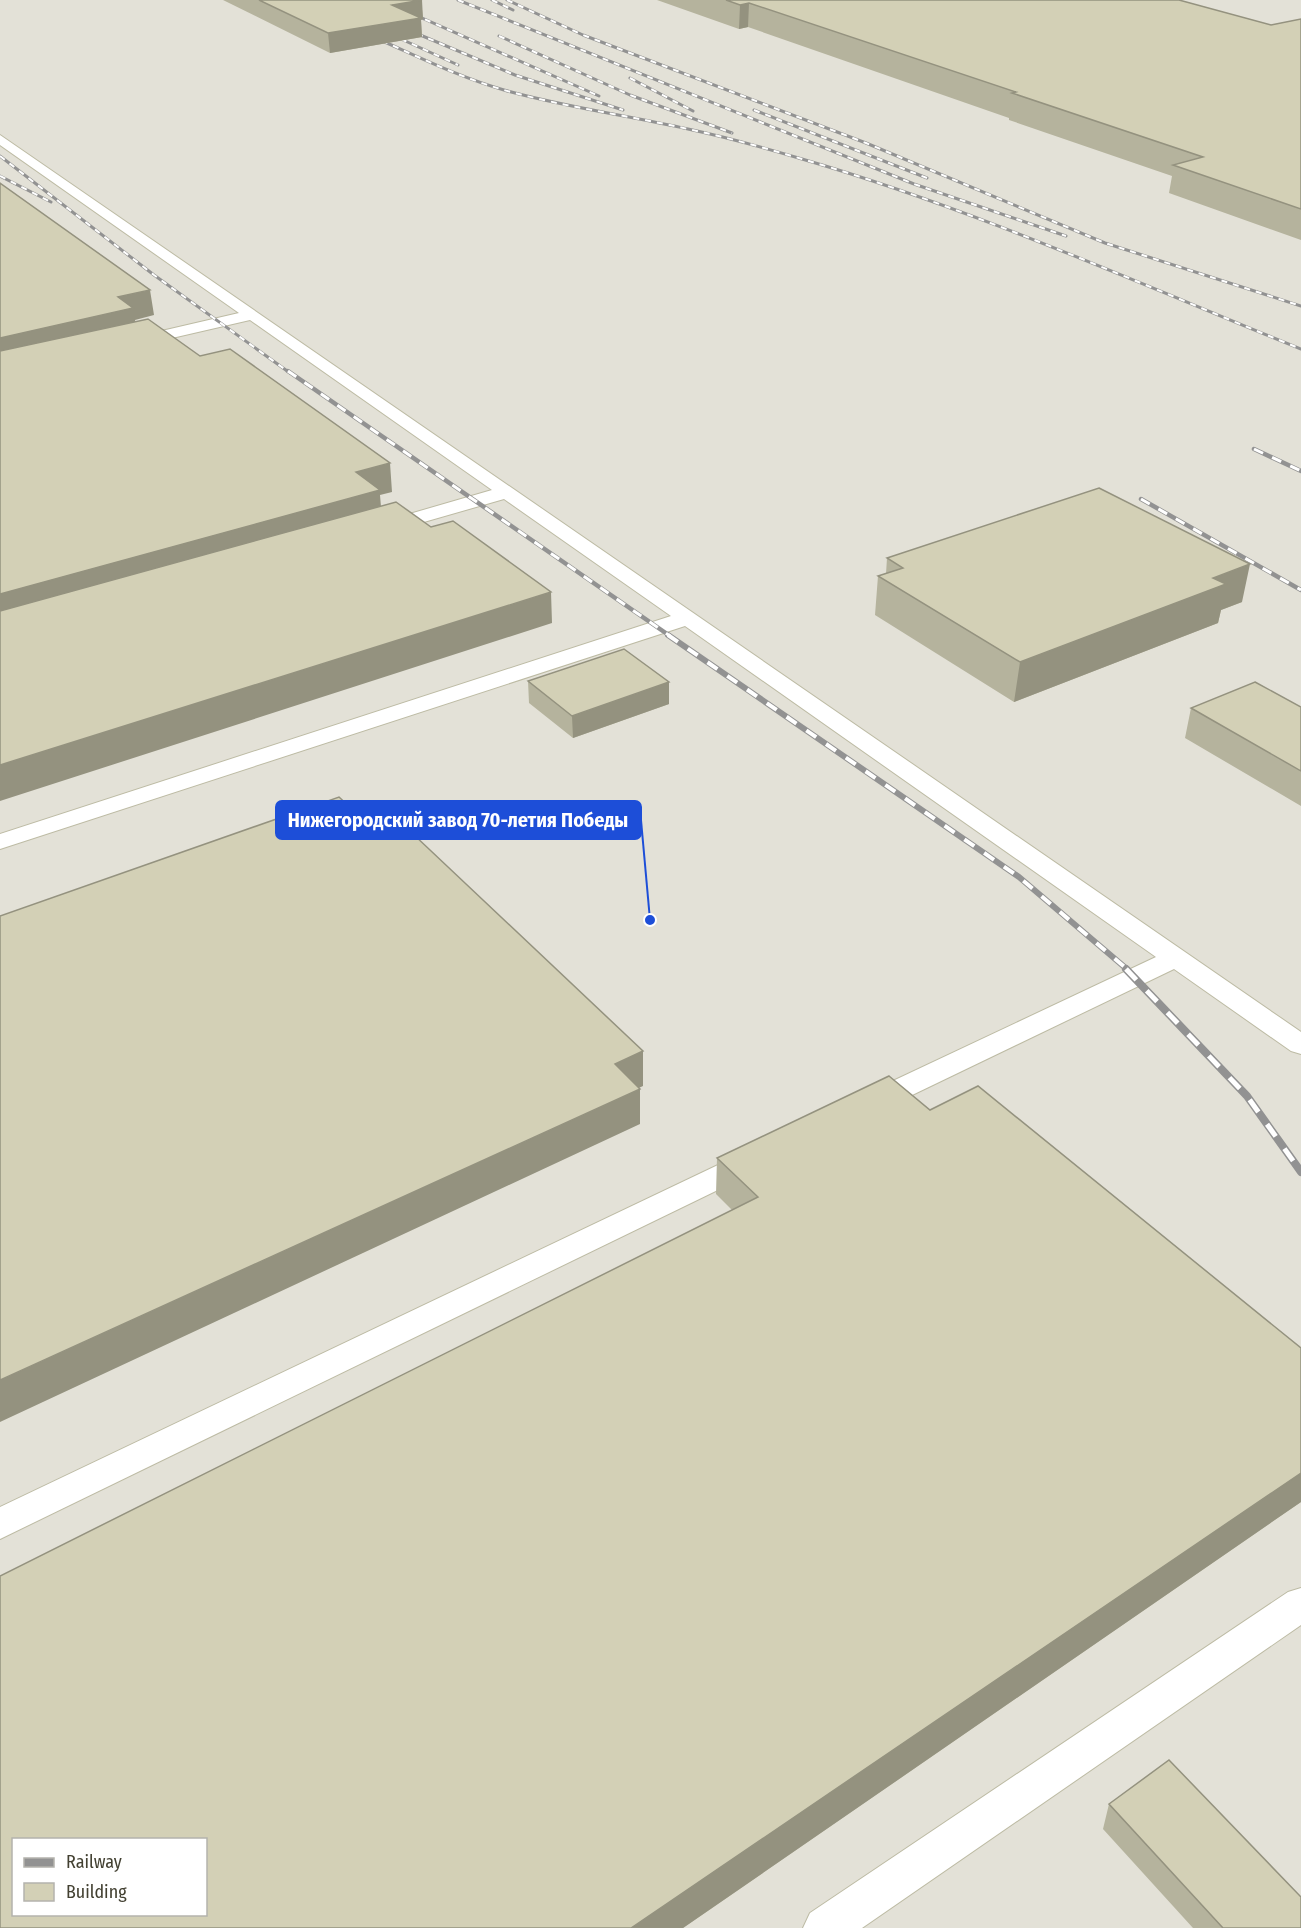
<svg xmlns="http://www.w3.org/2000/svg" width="1301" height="1928" font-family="'Fira Sans Condensed',sans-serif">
<rect width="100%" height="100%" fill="#f2f1e1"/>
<path fill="#e3e1d7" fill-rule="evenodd" d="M0 0H1301V1928H0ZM14 1840H206V1914H14Z"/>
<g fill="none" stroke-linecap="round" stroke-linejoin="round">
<g stroke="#bdbba4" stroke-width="2">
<path id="lane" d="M0 135 1301 1032V1054L1291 1051 1174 969 881 1110 871 1113 861 1110 856 1103 861 1096 1156 957 685 626 0 849V834L671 616 504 499 389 532H375L372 528 375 524 492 490 250 320 133 347 127 345 125 342 127 339 239 313 0 145Z
M750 1151 761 1155 765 1162 761 1169 0 1539V1507L739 1155Z
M1301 1588V1625L862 1928H803L810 1913 1288 1592Z"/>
</g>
<use href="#lane" fill="#fff" fill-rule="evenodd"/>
<g stroke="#929292" stroke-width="3">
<path id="rail-far3" d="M381 0 599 96
M458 0 914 184 1066 236
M492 0 513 10
M507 0 583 35 866 143 1105 243 1301 306
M406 29 515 75 623 110
M390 34 458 65
M371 36C415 55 458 77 504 90 564 107 626 115 688 129 726 137 765 148 802 159 971 208 1138 283 1301 349
M499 36 630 95 732 133
M630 78 693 111
M754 110 927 178
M0 156 154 275 290 373
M0 176 51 202"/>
</g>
<g stroke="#929292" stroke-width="4.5">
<path id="rail-far2" d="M288 371 670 636
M1254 449 1301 471
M1141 499 1301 590"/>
</g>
<g stroke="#929292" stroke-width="6">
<path id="rail-far1" d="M668 635 1019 877 1128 970"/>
</g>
<g stroke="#929292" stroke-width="8">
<path id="rail" d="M1126 969 1247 1096 1301 1172"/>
</g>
<use href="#rail-far3" stroke="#fff" stroke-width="2" stroke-dasharray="6" stroke-linecap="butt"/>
<use href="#rail-far2" stroke="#fff" stroke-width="3" stroke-dasharray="10" stroke-linecap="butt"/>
<use href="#rail-far1" stroke="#fff" stroke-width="4" stroke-dasharray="12" stroke-linecap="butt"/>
<use href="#rail" stroke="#fff" stroke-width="5" stroke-dasharray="15" stroke-linecap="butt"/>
</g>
<path fill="#b5b39d" d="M223 0H421L423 19 421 20 422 37 330 53Z
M657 0H1179L1271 25 1301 19V240L1169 193 1172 176 1009 120V118L748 27 739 29Z
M887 558 1242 602 1221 610 1218 623 1014 702 875 615 878 576 886 574Z
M528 681 669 704 573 738 529 703Z
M1301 707V806L1185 738 1191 708Z
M930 1110 1301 1348V1502L683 1928 732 1210 716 1194 717 1158Z
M1109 1804 1301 1928H1193L1103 1829Z"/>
<path fill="#94927f" d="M422 0 423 19 421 20 422 37 330 53 328 33 392 5Z
M749 3 748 27 739 29 740 5Z
M150 290 154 315 135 320 138 334 0 366V338L118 297Z
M390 463 392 492 380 495 382 519 0 627V594L356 472Z
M1250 564 1242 602 1221 610 1218 623 1014 702 1020 662 1213 578Z
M551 592 552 623 0 801V765Z
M669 682V704L573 738 572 716Z
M643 1051V1086L615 1099V1064Z
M640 1089V1124L0 1422V1380Z
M1301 1473V1502L683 1928H631Z"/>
<path fill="#d3d0b6" stroke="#94927f" stroke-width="1.5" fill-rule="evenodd" d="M259 0H422L392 5 421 18 328 33Z
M726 0H1179L1271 25 1301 19V209L1173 165 1203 157 1012 93 1016 92 749 3 740 5Z
M0 183 150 290 118 297 133 308 0 338Z
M148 319 200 356 230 349 390 463 356 472 380 490 0 594V351Z
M1099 488 1250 564 1213 578 1226 584 1020 662 878 576 903 568 887 558Z
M396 502 431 527 453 521 551 592 0 765V611Z
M624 649 669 682 572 716 528 681Z
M1255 682 1301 707V771L1191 708Z
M339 797 369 825 394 816 643 1051 615 1064 640 1089 0 1380V916Z
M889 1076 930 1110 978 1086 1301 1348V1473L631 1928H0V1576L758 1197 717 1158ZM14 1839H206V1914H14Z
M1169 1760 1301 1897V1928H1223L1109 1804Z"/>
<path fill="none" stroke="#1d4ed8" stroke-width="2" d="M650 920L641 820"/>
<circle fill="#1d4ed8" stroke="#fff" stroke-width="2" cx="650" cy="920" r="6"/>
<rect fill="#1d4ed8" stroke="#1d4ed8" stroke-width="2" x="276" y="801" width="365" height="38" rx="6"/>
<g font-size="20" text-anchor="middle" font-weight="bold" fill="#fff">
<text x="458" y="827">Нижегородский завод 70-летия Победы</text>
</g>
<rect x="12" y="1838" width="195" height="78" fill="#ffffff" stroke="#b4b3ad" stroke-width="1.5"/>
<rect x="24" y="1858" width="30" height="9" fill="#929292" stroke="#b4b3ad" stroke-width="1.5"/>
<text x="66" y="1868" font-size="18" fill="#434132">Railway</text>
<rect x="24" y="1883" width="30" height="18" fill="#d3d0b6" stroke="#b4b3ad" stroke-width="1.5"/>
<text x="66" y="1898" font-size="18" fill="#434132">Building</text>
</svg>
